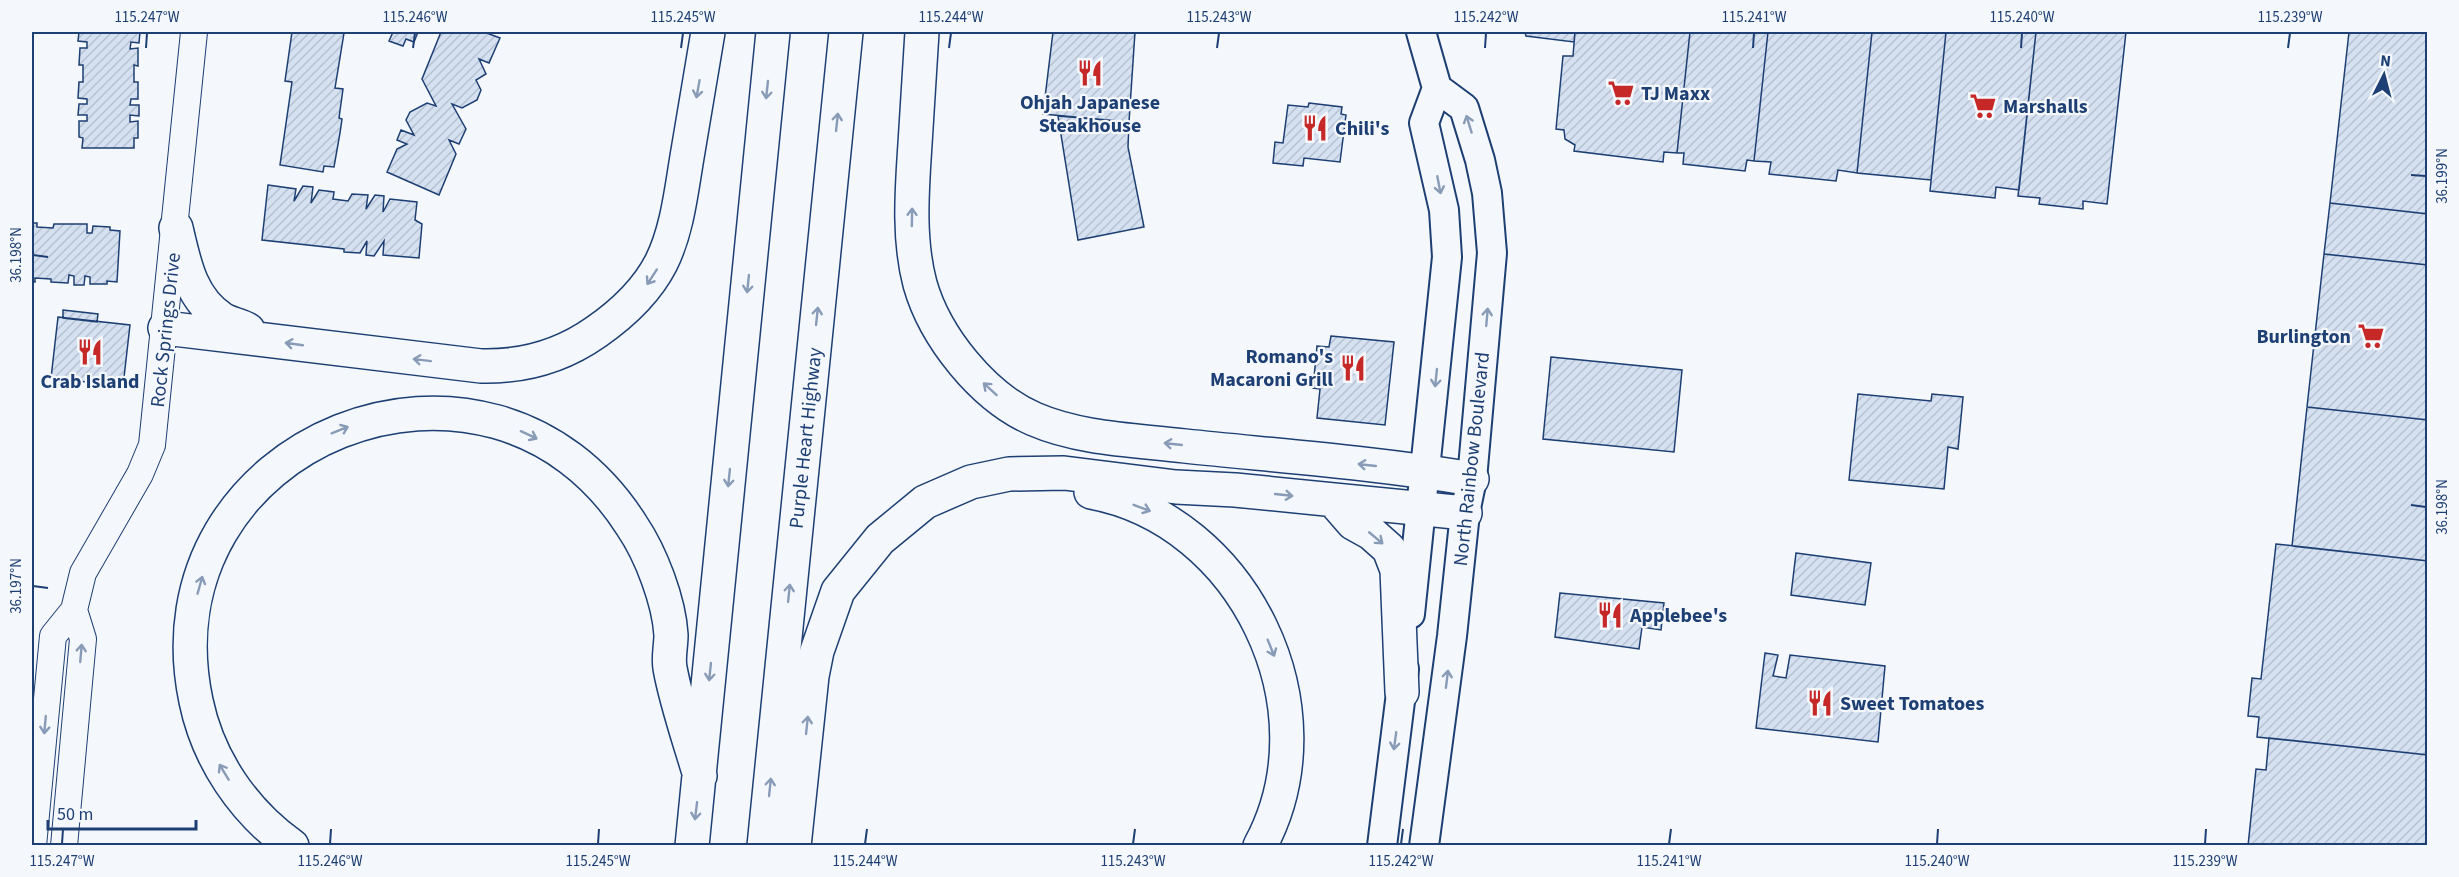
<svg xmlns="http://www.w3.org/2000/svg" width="2459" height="877" font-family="'Source Sans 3',sans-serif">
<defs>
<pattern id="building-hatch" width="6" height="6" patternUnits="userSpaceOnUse" patternTransform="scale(1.5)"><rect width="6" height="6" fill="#d5e0f0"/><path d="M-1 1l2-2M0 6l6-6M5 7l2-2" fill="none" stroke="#b6c1d1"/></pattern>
</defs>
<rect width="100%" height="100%" fill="#f4f7fb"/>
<path fill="url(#building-hatch)" stroke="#1d3f73" stroke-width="1.5" d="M79 32H140L139 43 131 42 130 49 138 48V66L134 65V82H138V99H131L130 105H139V116L130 115V122L138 121V138H134V148H82L83 138 79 137V121H87V115H78L79 104H87V99L78 98 79 82H83V65H79L80 48H87V42L78 41Z
M292 32 344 33 335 88 343 89 339 118 342 119 340 133 334 167 324 166 323 172 280 165 292 82 285 81Z
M393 32H418L414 42 406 39 403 46 389 41Z
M441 32H484L500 38 489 63 479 59 486 74 476 80 481 90 477 100 462 108 452 104 466 129 459 144 449 140 456 154 439 195 387 172 397 149 407 144 397 140 401 130 414 135 406 120 410 112 427 103 436 106 422 79Z
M1053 32H1135L1129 122 1043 114Z
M1525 32H1575L1574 42 1526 36Z
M1575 32H1690L1677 153 1664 152 1663 162 1574 151 1575 145 1565 139 1564 130 1556 129 1563 56H1573Z
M1690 32H1768L1754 161 1747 160 1745 171 1683 164 1684 153H1677Z
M1768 32H1872L1857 173 1838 170 1836 181 1769 174 1771 162 1754 161Z
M1872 32H1946L1931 180 1857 173Z
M1946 32H2036L2019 190 1996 187 1995 198 1930 191Z
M2036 32H2126L2107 204 2083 201V209L2039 204 2040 198 2018 196Z
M2349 32H2428V214L2330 203Z
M1309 103 1342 107 1341 114 1346 115 1340 162 1304 158 1303 166 1273 163 1275 142 1283 143 1288 105 1308 107Z
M1058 116 1129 122 1128 147 1144 227 1078 240Z
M268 185 296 189 294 201 303 186 313 187 311 203 319 190 334 192 333 199 348 201 352 194 368 195 366 209 375 195 384 196 383 212 390 199 417 202 415 220 422 224 419 258 383 255 384 241 374 256 366 255 367 241 360 253 344 252V249L262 240Z
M2330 203 2428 214V265L2324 254Z
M32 223H37V227L53 228 54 224H87V233H92L93 226 110 227V230L120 231 117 282 107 281V284H90V277L85 276 84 285H74V276L69 275 68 283 51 282V279L35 278V282H32Z
M2324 254 2428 265V420L2307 407Z
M63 310 98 314 97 322 63 318Z
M58 317 130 325 123 386 51 378Z
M1331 336 1394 342 1385 425 1317 418 1320 389 1313 388 1317 346 1329 347Z
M1551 357 1682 370 1674 452 1543 439Z
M1858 394 1931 401 1932 394 1963 397 1958 449 1948 447 1944 489 1849 480Z
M2307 407 2428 420V561L2292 546Z
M2276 544 2428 561V755L2257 737 2259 717 2248 716 2252 678 2261 679Z
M1796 553 1871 563 1865 605 1791 595Z
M1560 593 1664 603 1661 630 1642 627 1639 649 1555 637Z
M1765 653 1778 655 1773 676 1786 678 1790 655 1885 666 1878 742 1756 728Z
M2269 738 2428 755V846H2248L2256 769 2266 770Z"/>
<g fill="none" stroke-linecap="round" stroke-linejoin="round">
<g stroke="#1d3f73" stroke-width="28">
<path id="secondary" d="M33 846 53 636 74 610 83 573 140 474 152 445 194 32
M64 846 83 639 74 610"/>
</g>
<g stroke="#1d3f73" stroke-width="32">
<path id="primary" d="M1410 614 1447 257 1444 210 1424 123 1437 88 1421 32
M1382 846 1404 669
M1424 846 1452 636 1465 513 1472 479 1492 253 1487 193 1480 160 1464 108 1437 88"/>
</g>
<g stroke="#1d3f73" stroke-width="36">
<path id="highway" d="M922 32C920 69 917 107 915 144 912 190 908 239 920 284 935 337 983 397 1034 419 1080 439 1135 440 1185 446 1281 456 1377 463 1472 479
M176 228C184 262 190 298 222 319 230 324 240 325 248 330
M165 328 481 366C522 367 562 356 596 332 622 314 646 292 661 263 677 231 681 193 687 157 694 115 701 73 708 32
M1091 492C1244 520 1335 708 1260 846
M1333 500 1353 523 1371 533 1389 549 1397 570 1402 692
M292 846C243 811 208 759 196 701 141 440 490 301 632 526 651 554 669 601 671 635 671 646 668 658 670 668 676 702 690 742 700 776
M692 846 773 32
M764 846 846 32
M794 846 812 676 817 651 838 591 880 539 925 502 971 482 1009 474 1064 473 1176 487 1235 490 1465 513"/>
</g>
<use href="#secondary" stroke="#f4f7fb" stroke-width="26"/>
<use href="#primary" stroke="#f4f7fb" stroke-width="28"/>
<use href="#highway" stroke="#f4f7fb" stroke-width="33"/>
</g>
<defs><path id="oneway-shaft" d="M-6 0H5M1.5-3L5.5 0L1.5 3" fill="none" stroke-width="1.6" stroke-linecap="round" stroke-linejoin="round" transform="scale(1.5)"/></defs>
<g stroke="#889bb7">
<use href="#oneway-shaft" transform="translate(698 89) rotate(100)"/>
<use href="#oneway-shaft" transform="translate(767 90) rotate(96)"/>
<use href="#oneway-shaft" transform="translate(837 122) rotate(-84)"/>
<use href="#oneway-shaft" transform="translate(1469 124) rotate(-107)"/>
<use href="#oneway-shaft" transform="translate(1439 185) rotate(79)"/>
<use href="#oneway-shaft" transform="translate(912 217) rotate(-89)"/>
<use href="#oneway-shaft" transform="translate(652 277) rotate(123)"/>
<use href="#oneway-shaft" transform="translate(748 284) rotate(96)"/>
<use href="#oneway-shaft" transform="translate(817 316) rotate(-84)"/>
<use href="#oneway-shaft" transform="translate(1487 317) rotate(-85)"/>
<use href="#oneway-shaft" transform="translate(294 344) rotate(-172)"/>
<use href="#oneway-shaft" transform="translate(422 360) rotate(-173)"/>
<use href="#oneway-shaft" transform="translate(1436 378) rotate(96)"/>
<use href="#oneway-shaft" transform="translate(990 389) rotate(-138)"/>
<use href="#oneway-shaft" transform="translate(340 430) rotate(-22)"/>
<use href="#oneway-shaft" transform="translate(529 435) rotate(25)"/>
<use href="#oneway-shaft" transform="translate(1173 444) rotate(-174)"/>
<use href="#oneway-shaft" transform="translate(1367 465) rotate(-174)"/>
<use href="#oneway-shaft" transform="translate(729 478) rotate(96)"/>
<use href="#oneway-shaft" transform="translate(1284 495) rotate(6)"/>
<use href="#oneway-shaft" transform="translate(1142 508) rotate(21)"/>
<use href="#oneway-shaft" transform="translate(1376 538) rotate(40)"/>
<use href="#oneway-shaft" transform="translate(200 585) rotate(-74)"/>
<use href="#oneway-shaft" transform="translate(789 593) rotate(-84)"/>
<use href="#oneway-shaft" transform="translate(1271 648) rotate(68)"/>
<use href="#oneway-shaft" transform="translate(81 653) rotate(-85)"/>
<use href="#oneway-shaft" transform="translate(710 672) rotate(96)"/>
<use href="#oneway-shaft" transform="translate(1447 679) rotate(-83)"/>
<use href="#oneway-shaft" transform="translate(45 725) rotate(95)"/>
<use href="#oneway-shaft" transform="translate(807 725) rotate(-84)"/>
<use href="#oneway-shaft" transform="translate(1395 741) rotate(98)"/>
<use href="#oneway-shaft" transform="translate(224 772) rotate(-121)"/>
<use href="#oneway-shaft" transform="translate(770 787) rotate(-84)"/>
<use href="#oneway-shaft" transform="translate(696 811) rotate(97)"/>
</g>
<path fill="none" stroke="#1d3f73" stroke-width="2" d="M146 48 147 33M413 48 415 33M681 48 683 33M949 48 951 33M1217 48 1219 33M1485 48 1486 33M1753 48 1754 33M2021 48 2022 33M2288 48 2290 33M2411 175 2426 176M33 255 48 257M2411 505 2426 507M33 586 48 588M62 844 63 829M330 844 331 829M598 844 599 829M865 844 867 829M1133 844 1135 829M1401 844 1403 829M1669 844 1671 829M1937 844 1938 829M2205 844 2206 829"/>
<defs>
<g id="restaurant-bare" transform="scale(2.07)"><path d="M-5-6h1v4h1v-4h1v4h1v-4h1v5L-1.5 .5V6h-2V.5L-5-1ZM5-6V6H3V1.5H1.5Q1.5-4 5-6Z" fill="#c62828" stroke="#f4f7fb" stroke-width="2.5" paint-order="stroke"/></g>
<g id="supermarket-bare" transform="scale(2.07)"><path d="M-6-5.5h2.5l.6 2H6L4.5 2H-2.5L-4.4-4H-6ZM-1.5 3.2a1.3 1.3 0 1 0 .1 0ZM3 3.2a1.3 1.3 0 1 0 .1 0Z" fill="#c62828" stroke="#f4f7fb" stroke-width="2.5" paint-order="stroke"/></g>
</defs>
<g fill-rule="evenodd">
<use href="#restaurant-bare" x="1090" y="73"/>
<use href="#supermarket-bare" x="1621" y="93"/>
<use href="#supermarket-bare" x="1983" y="106"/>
<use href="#restaurant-bare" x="1315" y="128"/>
<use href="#supermarket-bare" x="2371" y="336"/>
<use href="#restaurant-bare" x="90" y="352"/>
<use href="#restaurant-bare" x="1353" y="368"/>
<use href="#restaurant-bare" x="1610" y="615"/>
<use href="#restaurant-bare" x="1820" y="703"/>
</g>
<g text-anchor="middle" stroke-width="4.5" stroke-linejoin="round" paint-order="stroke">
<g font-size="20" font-weight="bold" fill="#1d3f73" stroke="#f4f7fb" text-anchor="start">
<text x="1641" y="100">TJ Maxx</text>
<text x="1090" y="109" text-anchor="middle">Ohjah Japanese<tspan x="1090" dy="23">Steakhouse</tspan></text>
<text x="2003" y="113">Marshalls</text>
<text x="1335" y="135">Chili's</text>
<text x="2351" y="343" text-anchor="end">Burlington</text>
<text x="1333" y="363" text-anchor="end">Romano's<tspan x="1333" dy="23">Macaroni Grill</tspan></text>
<text x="90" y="388" text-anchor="middle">Crab Island</text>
<text x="1630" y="622">Applebee's</text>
<text x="1840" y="710">Sweet Tomatoes</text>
</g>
<g font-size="20" fill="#1d3f73" stroke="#f4f7fb">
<text transform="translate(165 330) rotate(-84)" y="7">Rock Springs Drive</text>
<text transform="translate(805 438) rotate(-84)" y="7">Purple Heart Highway</text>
<text transform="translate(1471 459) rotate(-84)" y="7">North Rainbow Boulevard</text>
</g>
</g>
<rect width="2459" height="877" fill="none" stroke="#f4f7fb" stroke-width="66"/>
<g transform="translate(2384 75) rotate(6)" stroke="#f4f7fb" stroke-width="4.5" paint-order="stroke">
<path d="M0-4.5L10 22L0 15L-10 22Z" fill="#1d3f73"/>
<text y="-9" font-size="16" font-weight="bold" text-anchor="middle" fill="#1d3f73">N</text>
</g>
<path d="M48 820v9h148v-9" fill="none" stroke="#1d3f73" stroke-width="3"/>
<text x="57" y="820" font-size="18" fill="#1d3f73" stroke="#f4f7fb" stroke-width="4.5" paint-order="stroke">50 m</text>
<rect x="33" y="33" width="2393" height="811" fill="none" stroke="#1d3f73" stroke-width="2"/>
<g font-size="15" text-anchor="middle" fill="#1d3f73">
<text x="147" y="22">115.247°W</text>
<text x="415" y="22">115.246°W</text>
<text x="683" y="22">115.245°W</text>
<text x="951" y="22">115.244°W</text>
<text x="1219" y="22">115.243°W</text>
<text x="1486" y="22">115.242°W</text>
<text x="1754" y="22">115.241°W</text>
<text x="2022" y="22">115.240°W</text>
<text x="2290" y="22">115.239°W</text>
<text transform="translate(2442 176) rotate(-90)" y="5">36.199°N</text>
<text transform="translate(16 255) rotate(-90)" y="5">36.198°N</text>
<text transform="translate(2442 507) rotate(-90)" y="5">36.198°N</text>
<text transform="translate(16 586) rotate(-90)" y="5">36.197°N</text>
<text x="62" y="866">115.247°W</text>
<text x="330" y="866">115.246°W</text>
<text x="598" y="866">115.245°W</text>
<text x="865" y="866">115.244°W</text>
<text x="1133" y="866">115.243°W</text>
<text x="1401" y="866">115.242°W</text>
<text x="1669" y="866">115.241°W</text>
<text x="1937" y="866">115.240°W</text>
<text x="2205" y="866">115.239°W</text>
</g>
</svg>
